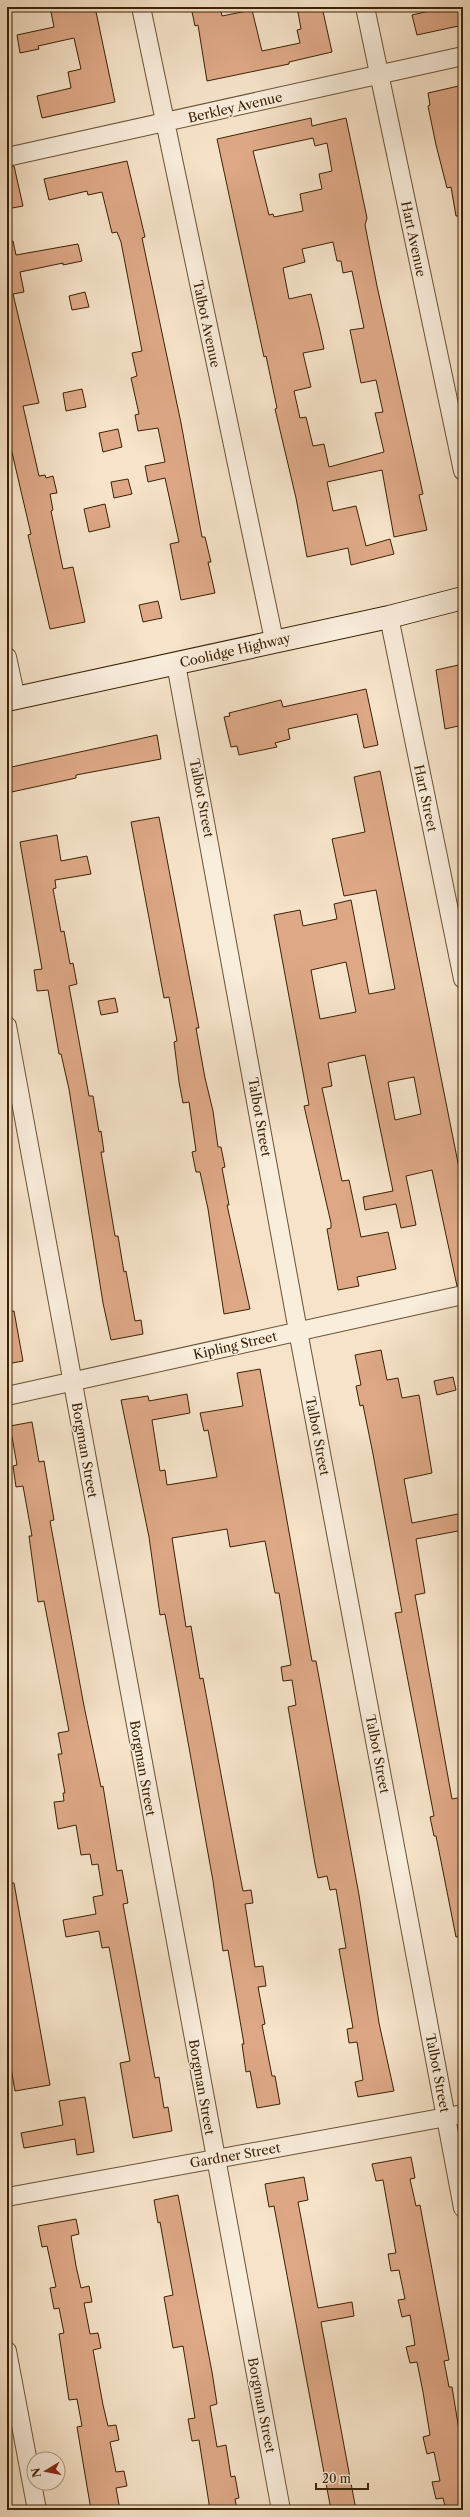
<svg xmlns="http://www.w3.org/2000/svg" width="470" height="2517" font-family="'Libre Caslon Text',serif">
<rect width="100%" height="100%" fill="#f6e3c9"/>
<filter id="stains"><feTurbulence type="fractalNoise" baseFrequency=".005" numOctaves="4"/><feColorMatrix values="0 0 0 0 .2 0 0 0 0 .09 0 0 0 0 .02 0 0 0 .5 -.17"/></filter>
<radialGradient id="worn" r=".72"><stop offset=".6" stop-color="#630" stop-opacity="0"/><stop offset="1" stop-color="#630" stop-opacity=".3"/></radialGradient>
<path fill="#dea887" stroke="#3b2204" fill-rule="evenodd" d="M50 7H95L115 102 42 118 37 96 71 88 68 72 81 69 74 38 38 46 39 49 20 53 17 35 54 27Z
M191 7H220L222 16 252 10 262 51 300 43 297 30 301 29 297 7H322L332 52 289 62V64L207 81 198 25 195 26Z
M447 7H463V25L417 35 412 15Z
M463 85V216H456L451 187 447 188 436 145 428 106 430 105 428 93Z
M311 118 312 126 346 118 367 218 365 225 377 286 423 494 419 495 427 530 394 537 382 470 327 482 333 511 356 506 366 546 390 539 394 554 351 565 348 548 307 557 296 498 275 409 277 408 266 356 264 357 217 139ZM313 138 315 146 327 143 332 171 319 174 322 189 300 194 303 211 274 217 273 214 269 215 253 151ZM333 242 337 261H341L343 273 352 271 364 328 350 330 361 383 376 380 383 412 375 413 384 452 329 467 324 444 313 446 306 417 300 418 294 391 311 387 303 353 324 349 320 331 311 294 289 299 283 268 305 262 302 249Z
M127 161 145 237 142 238 181 423 202 537H205L211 562H208L215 593 181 600 170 544 179 542 165 478 148 482 145 466 165 462 158 428 138 431 135 415 139 414 131 378 137 376 132 353 142 351 121 242 117 232 112 233 102 192 88 195 87 191 49 200 44 179Z
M14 166 23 206 7 209V167Z
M7 241H13L16 255 78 244 82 261 63 265V263L20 272 24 292 13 294 39 403 23 406 39 476 45 475 46 478 53 476 57 493 50 494 53 510 51 511 63 569 73 567 85 622 50 629 28 535 31 534 7 431Z
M85 292 89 307 72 310 69 296Z
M82 389 86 407 66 411 63 393Z
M118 429 122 447 103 452 99 433Z
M128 479 132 494 114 498 111 482Z
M105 504 110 527 89 532 84 509Z
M158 601 162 618 143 622 139 605Z
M463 664V725L445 729 436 670Z
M366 689 378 745 364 748 357 714 288 729 290 739 275 743 277 747 239 755 237 746 231 747 224 717 230 716 229 713 281 700 283 707Z
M157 735 161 759 76 775V778L7 793V768Z
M380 771 463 1188V1285L457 1286 432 1170 406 1176 416 1225 401 1228 396 1204 365 1210 363 1197 393 1191 365 1055 328 1063 332 1086 322 1088 342 1181 349 1180 361 1237 388 1232 396 1269 357 1277 359 1286 338 1290 327 1229 331 1228V1223L304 1106 309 1105 274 915 300 910 303 926 337 919 334 904 351 900 369 994 395 989 376 890 344 896 332 839 365 832 354 777ZM346 962 356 1012 320 1019 311 970ZM414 1077 421 1114 395 1120 388 1082Z
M159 817 199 1028H196L205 1078 213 1111 218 1147H221L225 1167 222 1168 229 1205H227L250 1309 224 1314 208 1209 200 1172H196L192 1152 196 1151 189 1102 183 1103 179 1082 174 1042 177 1041 169 997 164 998 131 822Z
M57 835 61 861 87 856 91 874 55 880 56 888 53 889 61 932 64 931 70 964 73 963 77 984 69 986 89 1096H93L99 1132 101 1131 104 1152H101L115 1236H118L124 1272 126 1271 135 1321 141 1320 143 1334 111 1340 103 1303 69 1089 61 1054H59L48 990 37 991 34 970 42 969 20 842Z
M115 998 118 1012 101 1015 98 1001Z
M14 1311 23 1361 7 1364V1312Z
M381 1350 387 1380 398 1378 402 1398 419 1395 432 1473 404 1479 412 1523 463 1513V1530L416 1539 425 1593 415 1595 452 1799 463 1797V1936L456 1937 436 1836H434L430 1817 434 1816 395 1613 402 1612 373 1454 363 1405 360 1406 356 1386 361 1385 355 1355Z
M260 1369 312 1661H316L359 1895 379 2023 394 2091 358 2097 355 2082 363 2080 357 2042 349 2043 347 2029 353 2028 339 1949 346 1948 336 1889 330 1890 327 1876 318 1878 315 1864 288 1707 296 1705 292 1680 283 1681 281 1667 291 1665 279 1593H275L265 1541 230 1547 227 1529 172 1538 186 1627 191 1626 200 1679 203 1678 240 1876 243 1891 251 1890 253 1903 245 1904 255 1967 263 1966 266 1986 258 1987 265 2024 262 2025 272 2076H275L280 2104 257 2108 250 2071 246 2072 242 2044H244L228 1950 223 1951 213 1881 165 1614 160 1615 149 1537 121 1400 148 1396 149 1401 187 1394 190 1413 152 1420 160 1471 165 1470 167 1485 217 1477 208 1430 204 1431 200 1413 243 1406 237 1373Z
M453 1377 456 1390 437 1395 434 1381Z
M32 1422 39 1462 44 1461 54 1520 50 1521 84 1706 101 1787 103 1786 117 1871 122 1870 128 1903 123 1904 155 2078 159 2077 164 2108 168 2107 172 2131 133 2138 120 2063 130 2061 109 1947 102 1948 99 1931 66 1937 63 1920 96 1914 93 1897 103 1895 98 1864 92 1865 90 1854 81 1855 76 1825 58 1829 54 1802 64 1801 63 1793H65L58 1754H62L58 1733 69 1731 44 1601 38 1602 29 1536H32L23 1486 16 1487 13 1466 17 1465 10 1426Z
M7 1883H14L50 2085 15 2091 7 2046Z
M85 2097 94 2152 77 2155 75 2139 24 2148 21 2133 63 2125 59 2101Z
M411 2157 415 2178 410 2179 416 2206 420 2205 449 2360 444 2361 449 2387H452L459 2430 463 2429V2510H446L443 2498 436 2499 432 2482 440 2481 434 2452 427 2454 423 2437 430 2435 423 2392 417 2362 410 2363 406 2347 415 2345 410 2315 402 2317 398 2300 405 2299 399 2270 391 2271 388 2254 396 2253 383 2180 376 2181 372 2164Z
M304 2177 308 2200 298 2202 318 2308 352 2302 354 2316 321 2322 356 2510H331L274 2206 269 2207 265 2184Z
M178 2195 212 2372 217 2404 210 2406 217 2447 226 2445 231 2477 235 2476 239 2498 235 2499 237 2510H210L199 2440 192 2441 188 2419 195 2418 183 2346 173 2348 164 2297 173 2295 160 2222 158 2223 154 2200Z
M76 2219 79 2234 71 2236 76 2266 81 2288 89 2286 92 2302 84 2303 90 2334 98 2333 101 2348 93 2350 103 2405 108 2426 116 2425 119 2440 110 2442 116 2472 124 2471 127 2486 116 2488 120 2510H91L77 2427 82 2426 77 2399 69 2400 59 2334 64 2333 59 2308 54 2309 50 2288 56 2287 47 2246 42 2247 38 2226Z"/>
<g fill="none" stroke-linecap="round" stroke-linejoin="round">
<g stroke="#6a5235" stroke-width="20">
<path id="street" d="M141 7 274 640
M365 7 463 471
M7 157 463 56
M389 617 463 979
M7 657 16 699
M176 664 298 1331 463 2208
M7 1026 281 2510
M7 1396 463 1295
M7 2197 463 2114
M7 2351 37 2510"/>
</g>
<g stroke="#3b2204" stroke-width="24">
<path id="secondary" d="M7 700 389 617 463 598"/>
</g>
<use href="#street" stroke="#f9eddc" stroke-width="18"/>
<use href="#secondary" stroke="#f9eddc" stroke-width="22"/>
</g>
<g text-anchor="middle" stroke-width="3" stroke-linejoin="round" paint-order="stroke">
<g font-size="13" fill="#3b2204" stroke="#f9eddc">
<text transform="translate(235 107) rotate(-13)" y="5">Berkley Avenue</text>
<text transform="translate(414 239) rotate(78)" y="5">Hart Avenue</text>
<text transform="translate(207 324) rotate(78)" y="5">Talbot Avenue</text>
<text transform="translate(235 650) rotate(-13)" y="5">Coolidge Highway</text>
<text transform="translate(202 798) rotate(79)" y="5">Talbot Street</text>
<text transform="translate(426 798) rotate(78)" y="5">Hart Street</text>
<text transform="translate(260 1117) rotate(80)" y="5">Talbot Street</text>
<text transform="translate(235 1345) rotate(-13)" y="5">Kipling Street</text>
<text transform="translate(318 1436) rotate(79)" y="5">Talbot Street</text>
<text transform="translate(85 1450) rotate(80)" y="5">Borgman Street</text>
<text transform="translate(378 1754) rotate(79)" y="5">Talbot Street</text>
<text transform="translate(143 1768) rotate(80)" y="5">Borgman Street</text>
<text transform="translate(438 2073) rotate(79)" y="5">Talbot Street</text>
<text transform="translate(202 2087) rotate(80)" y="5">Borgman Street</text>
<text transform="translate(235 2155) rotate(-10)" y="5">Gardner Street</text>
<text transform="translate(262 2405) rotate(79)" y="5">Borgman Street</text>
</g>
</g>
<rect width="470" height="2517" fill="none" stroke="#f6e3c9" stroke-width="24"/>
<rect x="8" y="8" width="454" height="2501" fill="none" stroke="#3b2204" stroke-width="2"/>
<rect x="12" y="12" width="446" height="2493" fill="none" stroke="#3b2204"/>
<g transform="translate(46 2471) rotate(260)"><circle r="19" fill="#f9eddc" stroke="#ad9c86"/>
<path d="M0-3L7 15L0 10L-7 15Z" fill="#8f2418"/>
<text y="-6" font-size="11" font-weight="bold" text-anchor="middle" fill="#3b2204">N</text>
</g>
<path d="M316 2483v6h52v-6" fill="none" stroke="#3b2204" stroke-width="2"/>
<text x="322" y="2483" font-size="12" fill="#3b2204" stroke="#f9eddc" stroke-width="3" paint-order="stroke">20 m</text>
<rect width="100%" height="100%" filter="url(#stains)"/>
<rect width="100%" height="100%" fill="url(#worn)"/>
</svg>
